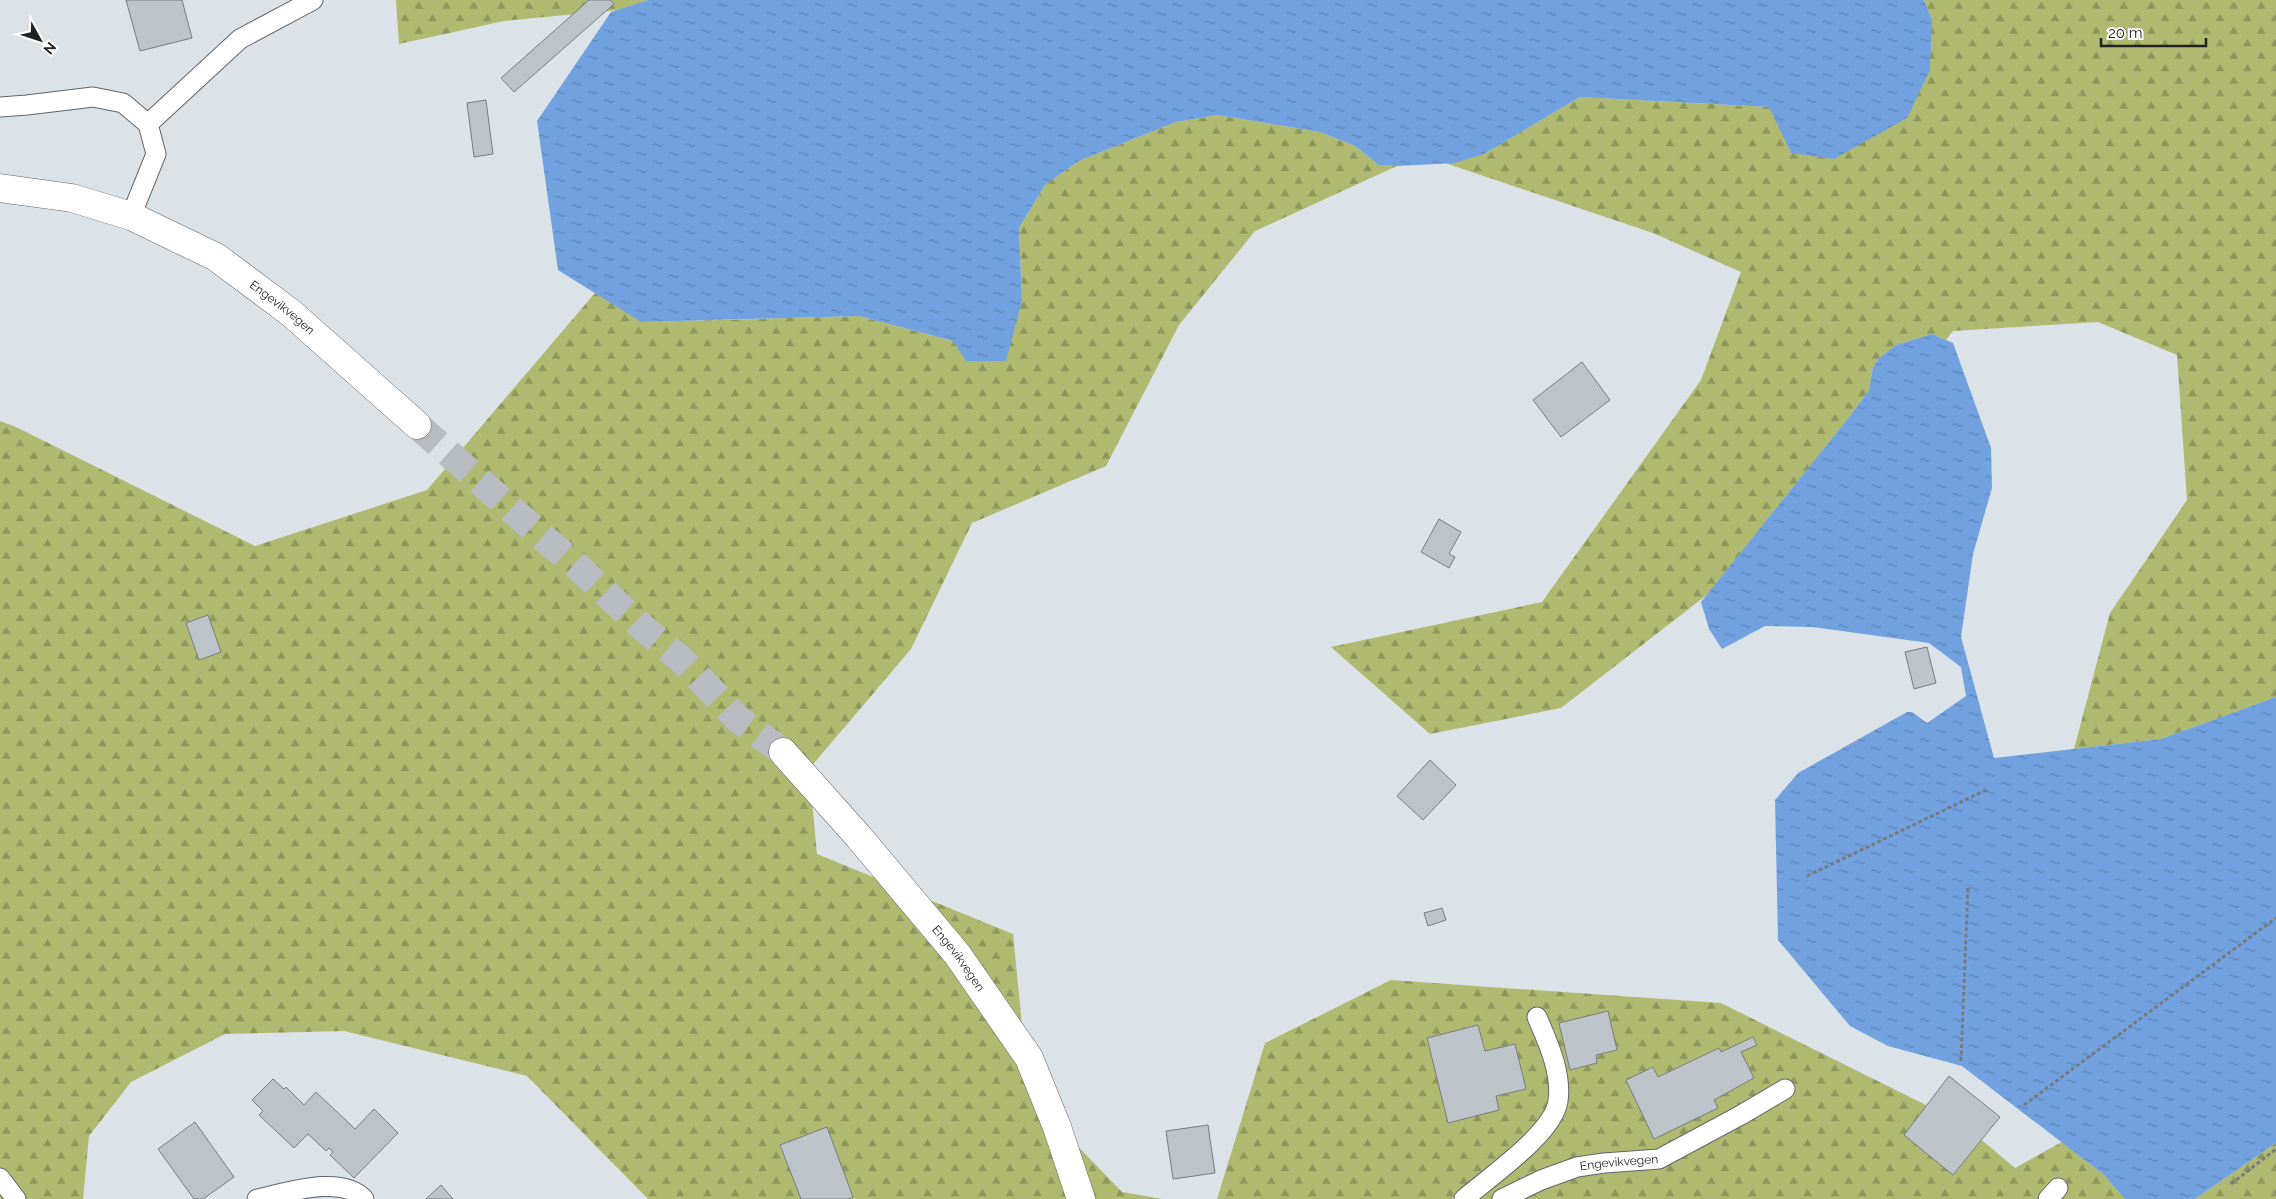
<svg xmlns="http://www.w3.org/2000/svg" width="2276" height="1199" font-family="Raleway,sans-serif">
<defs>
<pattern id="forest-firs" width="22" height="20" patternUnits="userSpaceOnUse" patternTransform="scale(1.25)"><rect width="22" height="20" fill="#afba70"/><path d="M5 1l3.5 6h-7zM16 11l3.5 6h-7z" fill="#8e975c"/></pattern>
<pattern id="water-ripples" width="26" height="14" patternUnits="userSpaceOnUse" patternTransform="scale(1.25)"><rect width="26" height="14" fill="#71a2df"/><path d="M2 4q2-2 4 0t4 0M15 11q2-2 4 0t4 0" fill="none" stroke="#5c84b5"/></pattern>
</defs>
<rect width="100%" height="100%" fill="#dbe2e8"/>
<path fill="url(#forest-firs)" d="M396 0H648L618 10 504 21 399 44Z
M1924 0H2276V697L2161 739 2074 749 2110 613 2187 500 2177 355 2098 322 1953 331 1946 340 1932 334 1896 345 1879 358 1873 367 1869 390 1853 412 1708 594 1561 708 1430 734 1331 647 1542 602 1701 380 1741 272 1653 233 1445 163 1484 154 1580 97 1770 107 1791 153 1932 20Z
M1217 115 1320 132 1355 146 1379 165 1397 166 1255 231 1179 325 1106 466 972 523 911 649 809 769 817 854 1013 934 1029 1096 1122 1192 1162 1199H648L527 1076 344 1031 225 1034 131 1082 89 1136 83 1199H0V421L16 427 255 546 427 490 595 293 642 322 859 316 953 341 1022 300 1019 228 1045 185 1079 161 1176 122Z
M1391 980 1721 1003 1960 1122 2015 1168 2062 1142 2103 1174 2125 1199H1217L1265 1043Z
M2276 1143V1199H2195Z"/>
<path fill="url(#water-ripples)" d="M648 0H1924L1932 20 1930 70 1907 118 1834 159 1791 153 1769 107 1580 97 1484 154 1455 163 1397 166 1379 165 1355 146 1320 132 1217 115 1176 122 1079 161 1045 185 1019 228 1022 301 1006 361H966L953 341 859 316 641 322 558 270 537 121 611 12Z
M1932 334 1953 343 1991 448 1992 488 1973 554 1961 637 1994 758 2161 739 2276 697V1143L2195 1199H2125L2103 1174 1962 1066 1888 1046 1850 1026 1778 940 1775 800 1798 773 1907 712H1912L1927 723 1966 696 1961 667 1929 643 1813 627 1765 626 1722 649 1709 629 1701 602 1853 412 1869 390 1873 367 1879 358 1896 345Z"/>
<path fill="#bcc3c9" stroke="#767c82" d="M126 0H182L192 38 140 51Z
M589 0H610L614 4 514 92 501 78Z
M486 100 493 154 474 157 467 103Z
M1582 362 1610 400 1561 437 1533 400Z
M1439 519 1461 532 1449 554 1455 557 1449 568 1421 552Z
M208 615 221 652 199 660 186 623Z
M1927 647 1936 683 1914 689 1905 652Z
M1430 760 1456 785 1423 820 1397 796Z
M1442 908 1446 920 1428 926 1424 913Z
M1608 1011 1617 1050 1596 1055 1597 1063 1570 1070 1559 1023Z
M1478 1025 1485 1051 1515 1044 1526 1089 1496 1096 1499 1110 1448 1123 1427 1038Z
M1753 1037 1757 1045 1741 1052 1754 1078 1714 1100 1718 1108 1654 1139 1626 1080 1653 1067 1658 1077 1719 1048 1721 1052Z
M1949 1076 2000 1117 1953 1175 1904 1135Z
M273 1079 284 1089 286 1087 304 1105 316 1092 355 1129 374 1109 398 1133 354 1178 330 1155 333 1152 329 1148 326 1151 308 1134 294 1148 259 1115 263 1111 252 1100Z
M195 1122 234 1177 203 1199H194L158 1149Z
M1208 1125 1215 1173 1173 1179 1166 1131Z
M827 1127 853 1197 848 1199H801L780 1145Z
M441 1185 453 1199H426Z"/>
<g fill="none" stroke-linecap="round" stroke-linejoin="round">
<path stroke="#b6bcc1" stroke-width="28" stroke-dasharray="28 14" stroke-linecap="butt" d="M417 425 538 533 577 566 640 625 684 662 739 720 783 752"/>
<g stroke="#60666b" stroke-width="21">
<g id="lane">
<path d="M0 107 27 105 93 97 123 103 148 124 156 154 131 216"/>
<path d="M148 124 240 39 313 0"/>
<path d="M0 1178 16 1199"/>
<path d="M257 1199C286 1193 341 1174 364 1199"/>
<path d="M1464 1199C1488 1178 1554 1133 1558 1101 1562 1072 1548 1043 1537 1017"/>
<path id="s1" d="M1502 1199 1541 1180 1577 1167 1604 1163 1659 1159 1741 1115 1785 1089"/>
<path d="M2048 1199 2058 1188"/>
</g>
</g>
<g stroke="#60666b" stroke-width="29">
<g id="street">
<path id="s2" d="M0 188 72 198 131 216 216 257 291 313 417 425"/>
<path id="s3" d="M783 752 858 836 957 954 1029 1058 1057 1127 1081 1199"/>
</g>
</g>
<path stroke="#777b7f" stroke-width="3" stroke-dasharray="4 2.5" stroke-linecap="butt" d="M1807 876 1988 789
M1961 1061 1968 885
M2024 1105 2276 918
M2231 1184 2276 1149"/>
<use href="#lane" stroke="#fff" stroke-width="19"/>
<use href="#street" stroke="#fff" stroke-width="28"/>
</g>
<g text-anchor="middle" stroke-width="4" stroke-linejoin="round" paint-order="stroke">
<g font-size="12" fill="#202224" stroke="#fff">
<text dy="4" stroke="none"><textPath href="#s2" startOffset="312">Engevikvegen</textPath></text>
<text dy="4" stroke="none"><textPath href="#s3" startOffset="271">Engevikvegen</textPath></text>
<text dy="4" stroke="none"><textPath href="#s1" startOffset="124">Engevikvegen</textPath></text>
</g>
</g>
<g transform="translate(40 40) rotate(130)" stroke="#ffffff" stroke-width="4" paint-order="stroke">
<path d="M0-4L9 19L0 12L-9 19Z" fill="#202224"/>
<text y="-8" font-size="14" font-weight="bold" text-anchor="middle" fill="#202224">N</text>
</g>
<path d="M2101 38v8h105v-8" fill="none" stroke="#202224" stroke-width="2.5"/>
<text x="2108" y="38" font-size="15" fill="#202224" stroke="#ffffff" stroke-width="4" paint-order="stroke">20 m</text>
</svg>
